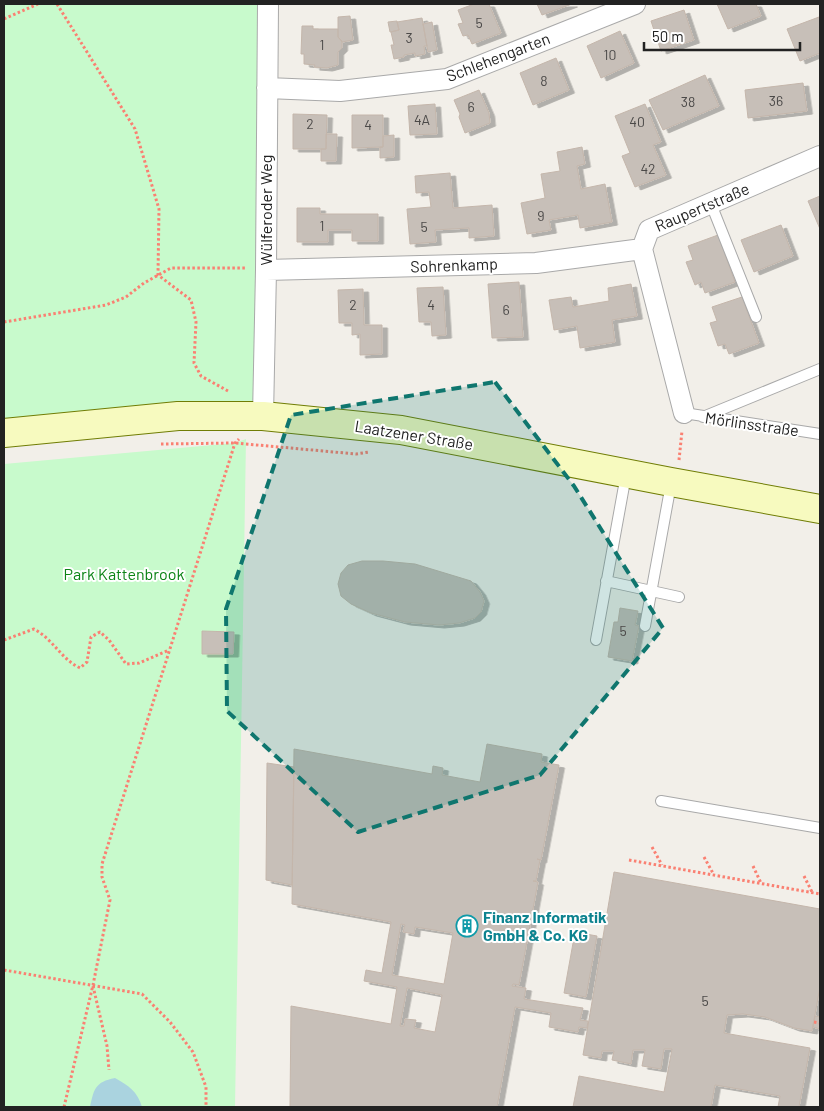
<svg xmlns="http://www.w3.org/2000/svg" width="824" height="1111" font-family="Barlow,sans-serif">
<defs>
<filter id="shadow"><feDropShadow dx="5.5" dy="3" stdDeviation="0" flood-color="#0004"/></filter>
</defs>
<rect width="100%" height="100%" fill="#f2efe9"/>
<path fill="#c8facc" d="M4 4H265L263 416 4 433Z
M246 439 235 1107H4V464L235 443Z"/>
<path fill="#aad3df" d="M115 1078C128 1085 138 1092 142 1107H90C94 1089 95 1082 115 1078Z"/>
<path fill="#c7bfb8" stroke="#c4b6ab" fill-rule="evenodd" filter="url(#shadow)" d="M474 4H489L501 33 472 44 468 35 463 36 458 24 463 23 458 10Z
M537 4H572L542 15Z
M717 4H756L761 16 728 29Z
M684 10 694 40 661 51 651 21Z
M350 16 353 40 342 42 338 37V17Z
M819 17 820 21V53L800 61 787 29Z
M422 18 427 46H424L425 54 415 56V53L404 55V57L394 59 391 45H394L391 32 399 30 397 22Z
M397 21 399 30 390 32 388 22Z
M432 22 437 50 428 52 423 24Z
M302 26H313V29H338V37L342 41V48L338 52V65L327 68 314 67 315 65 304 64V54H301Z
M620 31 634 63 601 78 587 46Z
M556 58 569 90 533 105 520 73Z
M705 75 719 106 663 130 649 100Z
M803 83 807 111 748 118 745 90Z
M479 90 489 113 490 123 465 133 459 117 460 114 454 100Z
M435 104 437 134 410 135 408 106Z
M645 104 661 142 653 145 666 175 635 187 622 156 630 153 615 116Z
M293 114 327 115 326 149H293Z
M352 115H383V147L352 148Z
M326 134H337L336 161H321V149H326Z
M394 135V157L380 158V147H383V136Z
M582 147 585 164 577 166 581 189 605 184 612 222 580 228 578 215 549 220 551 230 527 234 521 203 545 198 541 174 560 171 557 152Z
M450 173 453 208 492 205 494 236 469 238V228L435 230 436 242 410 244 407 209 431 207 429 192 416 193 415 176Z
M820 196V229L808 201Z
M297 208H320V214H378V241H352V230H328V242H297Z
M781 225 793 256 754 272 741 240Z
M718 235 735 282 705 293 701 282 695 285 686 262 693 260 688 246Z
M519 282 523 337 492 338 488 284Z
M631 284 637 316 612 320 615 342 580 348 577 326 554 330 549 300 571 297 573 307 609 301 608 288Z
M443 287 446 335 432 336 431 322H419L417 288Z
M363 289 364 325H382V354L360 355V334L352 335V323H339L338 290Z
M742 297 759 343 729 354 725 344 718 346 710 323 717 321 712 307Z
M362 561H383L415 564 471 581 480 592 484 601 481 612 475 618 459 623 439 625 405 622 371 613 351 604 341 596 338 584 341 573 348 565Z
M620 608 638 611 635 625 639 626 632 661 608 657 614 622H618Z
M202 631 234 632 233 654H202Z
M487 744 542 754 541 762 559 765 541 860 537 859 540 860 536 881H533L538 882 519 985 513 984 512 986 526 988 524 999 583 1008 580 1020 588 1021 587 1028 579 1027 578 1032 549 1027 551 1013 515 1007 497 1107H290L291 1006 391 1024 397 987 364 981 366 970 382 973 391 922 292 904 294 749 432 774 433 766 443 768 442 775 480 782ZM401 924 405 925 403 932 414 934 415 927 453 933 444 984 392 975ZM407 988 442 995 435 1032 414 1028 416 1020 405 1019 404 1026H400Z
M267 763 294 767 292 885 266 880Z
M614 872 820 909V987L812 1031 794 1028 765 1017 743 1014 727 1015 724 1033 810 1048 799 1107H778L780 1096 715 1085 711 1107H573L579 1076 664 1092 672 1049H664L661 1069 642 1066 645 1050H633L631 1064 612 1060 614 1051H602L601 1058 583 1055Z
M575 932 597 936 586 997 564 993Z
M815 1016 820 1017V1029L813 1027Z"/>
<g fill="none" stroke-linecap="round" stroke-linejoin="round">
<g stroke="#a9a9a9" stroke-width="12">
<path id="lane" d="M711 204 756 317
M684 413 820 434
M703 417 820 369
M606 581 679 597
M645 626 671 484
M596 640 626 475
M661 801 820 828"/>
</g>
<g stroke="#a9a9a9" stroke-width="22">
<path id="street" d="M267 88 340 91 447 79 635 4
M266 270 536 263 642 249
M684 413 642 249 649 230 820 156
M263 416 266 270 268 4"/>
</g>
<g stroke="#707d05" stroke-width="30">
<path id="secondary" d="M4 433 178 416H263L401 430 671 482 820 509"/>
</g>
<path stroke="#fa8072" stroke-width="3" stroke-dasharray="2.5 2.5" stroke-linecap="butt" d="M57 4 135 129 159 209 158 275 191 300 196 322 194 363 201 376 228 391
M4 19 38 4
M4 322 106 305 126 297 144 283 171 268H246
M161 444 235 443 356 454 369 452
M679 460 682 431
M4 640 34 629C54 640 61 659 80 668L87 662 91 637 100 632 109 640 126 664 139 663 169 650
M652 847 662 865
M704 857 714 875
M629 860 820 894
M753 866 761 883
M804 876 812 892
M4 970 142 994 170 1022 193 1052 206 1087V1107
M93 986 107 1046 109 1070
M814 1022 820 1023
M64 1107 93 985 110 900 102 877V864L235 443 239 439"/>
<use href="#lane" stroke="#fff" stroke-width="10"/>
<use href="#street" stroke="#fff" stroke-width="20"/>
<use href="#secondary" stroke="#f7fabf" stroke-width="28"/>
</g>
<path fill="#0f766e" fill-opacity="0.2" stroke="#0f766e" stroke-width="4" stroke-dasharray="10 6" stroke-linejoin="round" d="M495 382 574 486 663 628 540 775 358 832 227 711 226 609 291 415Z"/>
<defs>
<g id="building-ring" transform="scale(1.125)"><circle r="9.5" fill="#fff" stroke="#0f9aa8" stroke-width="1.5"/><path d="M-4-6H4V6H1V3H-1V6H-4ZM-2.5-4.3h1.7v1.8h-1.7ZM.8-4.3h1.7v1.8H.8ZM-2.5-1h1.7V.8h-1.7ZM.8-1h1.7V.8H.8Z" fill="#0f9aa8"/></g>
</defs>
<g fill-rule="evenodd">
<use href="#building-ring" x="467" y="926"/>
</g>
<g text-anchor="middle" stroke-width="4" stroke-linejoin="round" paint-order="stroke">
<g font-size="14" fill="#4b4948">
<text x="479" y="28">5</text>
<text x="409" y="43">3</text>
<text x="322" y="50">1</text>
<text x="610" y="60">10</text>
<text x="544" y="86">8</text>
<text x="776" y="106">36</text>
<text x="688" y="107">38</text>
<text x="471" y="112">6</text>
<text x="422" y="125">4A</text>
<text x="637" y="127">40</text>
<text x="310" y="129">2</text>
<text x="368" y="130">4</text>
<text x="648" y="174">42</text>
<text x="541" y="221">9</text>
<text x="322" y="231">1</text>
<text x="424" y="232">5</text>
<text x="353" y="310">2</text>
<text x="431" y="310">4</text>
<text x="506" y="315">6</text>
<text x="623" y="636">5</text>
<text x="705" y="1006">5</text>
</g>
<g font-size="16" fill="#222" stroke="#fff">
<text transform="translate(498 57) rotate(-21)" y="6">Schlehengarten</text>
<text transform="translate(702 207) rotate(-23)" y="6">Raupertstraße</text>
<text transform="translate(266 210) rotate(-90)" y="6">Wülferoder Weg</text>
<text transform="translate(454 265) rotate(-2)" y="6">Sohrenkamp</text>
<text transform="translate(752 424) rotate(8)" y="6">Mörlinsstraße</text>
<text transform="translate(414 435) rotate(9)" y="6">Laatzener Straße</text>
</g>
<g font-size="16" fill="#0c8416" stroke="#fff">
<text x="124" y="580">Park Kattenbrook</text>
</g>
<g font-size="16" font-weight="bold" fill="#0d838f" stroke="#fff" text-anchor="start">
<text x="483" y="923">Finanz Informatik<tspan x="483" dy="18">GmbH &amp; Co. KG</tspan></text>
</g>
</g>
<rect width="824" height="1111" fill="none" stroke="#222222" stroke-width="10"/>
<path d="M644 42v8h156v-8" fill="none" stroke="#222222" stroke-width="2.5"/>
<text x="652" y="42" font-size="15" fill="#222222" stroke="#ffffff" stroke-width="4" paint-order="stroke">50 m</text>
</svg>
